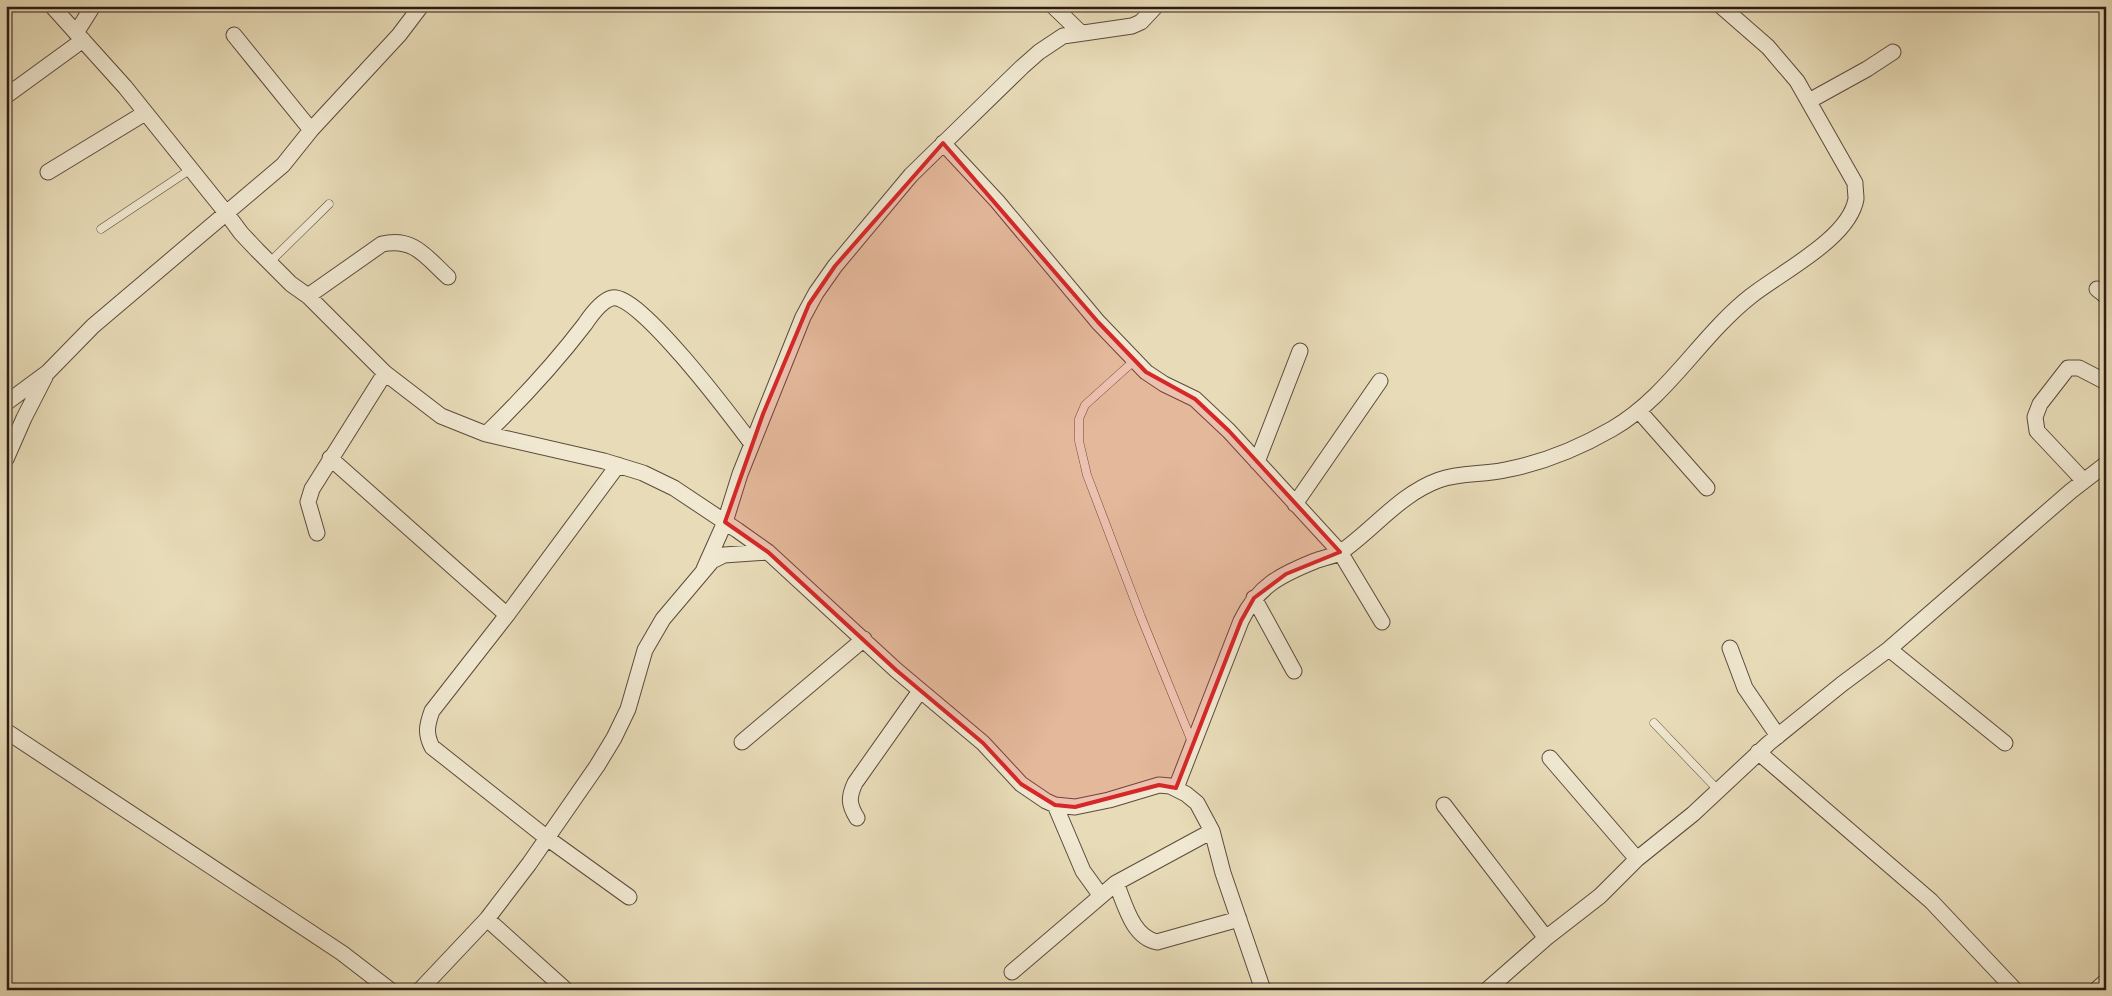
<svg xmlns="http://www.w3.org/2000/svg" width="2112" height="996" font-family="Alegreya,serif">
<rect width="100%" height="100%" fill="#e8dcb8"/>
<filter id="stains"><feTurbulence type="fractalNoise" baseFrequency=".004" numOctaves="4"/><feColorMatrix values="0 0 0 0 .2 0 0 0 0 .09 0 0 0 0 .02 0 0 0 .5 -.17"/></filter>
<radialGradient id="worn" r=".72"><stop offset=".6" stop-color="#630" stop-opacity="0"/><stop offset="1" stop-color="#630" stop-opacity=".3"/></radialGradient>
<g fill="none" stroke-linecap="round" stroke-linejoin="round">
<g stroke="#5c4a3c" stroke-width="9">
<path id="lane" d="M101 229 191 169
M270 262 329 204
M1135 360 1085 405 1079 419V441L1087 475 1141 617 1192 742
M1654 723 1718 790"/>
</g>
<g stroke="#5c4a3c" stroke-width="17">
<path id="street" d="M52 6 125 87 227 214 241 233 257 250 291 284 308 296 385 373 441 416 486 434 604 461 643 473 674 488 737 530 768 552 896 670 983 743 1021 784 1046 801 1055 805 1075 807 1109 800 1159 785 1170 786 1186 794 1197 803 1212 831 1223 873 1263 990
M1053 6 1080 32
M76 33 93 6
M234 35 311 130
M6 96 83 40
M1809 101 1867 69 1893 52
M943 143 997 201 1098 322 1146 372 1164 384 1195 399 1229 431 1340 552 1382 622
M48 172 145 113
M2097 289 2106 296
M308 296 382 244C414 237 426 257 448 277
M6 403 48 372 93 326 283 165 311 130 399 35 421 6
M1639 411 1707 488
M486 434C523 398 553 366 585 324 591 315 601 301 612 298 638 291 734 420 752 444
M330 458 507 615
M6 459 24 418 45 377
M1257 462 1300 351
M618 465 507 615 432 711C427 725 425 733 432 747L547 838 629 897
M2084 481 2037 431 2035 417 2040 404 2068 368H2079L2106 382
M1295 504 1380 381
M317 533 308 502 312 489 385 373
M704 569 725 522 740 474 803 317 816 293 835 266 911 175 1022 67 1039 52 1063 36 1132 26 1141 22 1156 6
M1254 598 1294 671
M1730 648 1745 688 1778 736
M1889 649 2005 743
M6 731 342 953 390 990
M742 742 864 639
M1758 752 1931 901 2015 990
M1550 758 1637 859
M1176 788 1241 621C1258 586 1280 575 1315 561 1323 558 1334 556 1341 552 1374 529 1400 494 1439 480 1460 472 1484 475 1505 470 1542 463 1579 448 1612 429 1669 396 1700 336 1751 296 1781 272 1849 239 1856 199 1856 194 1855 188 1855 183L1797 81 1768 47 1721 6
M1055 805 1083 871 1101 896 1116 883 1212 831
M1444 805 1546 938
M857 818C849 805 848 798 855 783L920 691
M1116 883C1125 904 1132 937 1157 942L1239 919
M487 919 566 990
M1012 972 1101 896
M420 990 487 919 529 864 597 766 614 738 628 709 645 650 663 619 712 561 724 555 768 552
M1487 990 1546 938 1600 896 1637 859 1693 814 1769 743 1842 684 1889 649 2071 491 2106 464
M2096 990 2106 981"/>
</g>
<use href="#lane" stroke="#f0e8d1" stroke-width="8"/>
<use href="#street" stroke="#f0e8d1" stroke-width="15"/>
</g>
<path fill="#d62828" fill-opacity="0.2" stroke="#d62828" stroke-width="4" stroke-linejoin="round" d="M943 143 1098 322 1146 372 1195 399 1229 431 1340 552 1286 574 1254 598 1241 621 1176 788 1159 785 1075 807 1055 805 1021 784 983 743 896 670 768 552 725 522 763 414 809 304 835 266Z"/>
<rect width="2112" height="996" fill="none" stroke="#e8dcb8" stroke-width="25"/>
<rect x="8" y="8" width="2097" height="981" fill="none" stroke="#2d1a13" stroke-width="2.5"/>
<rect x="12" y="12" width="2087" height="971" fill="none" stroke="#2d1a13"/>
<rect width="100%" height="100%" filter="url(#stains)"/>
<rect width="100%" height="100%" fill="url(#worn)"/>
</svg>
